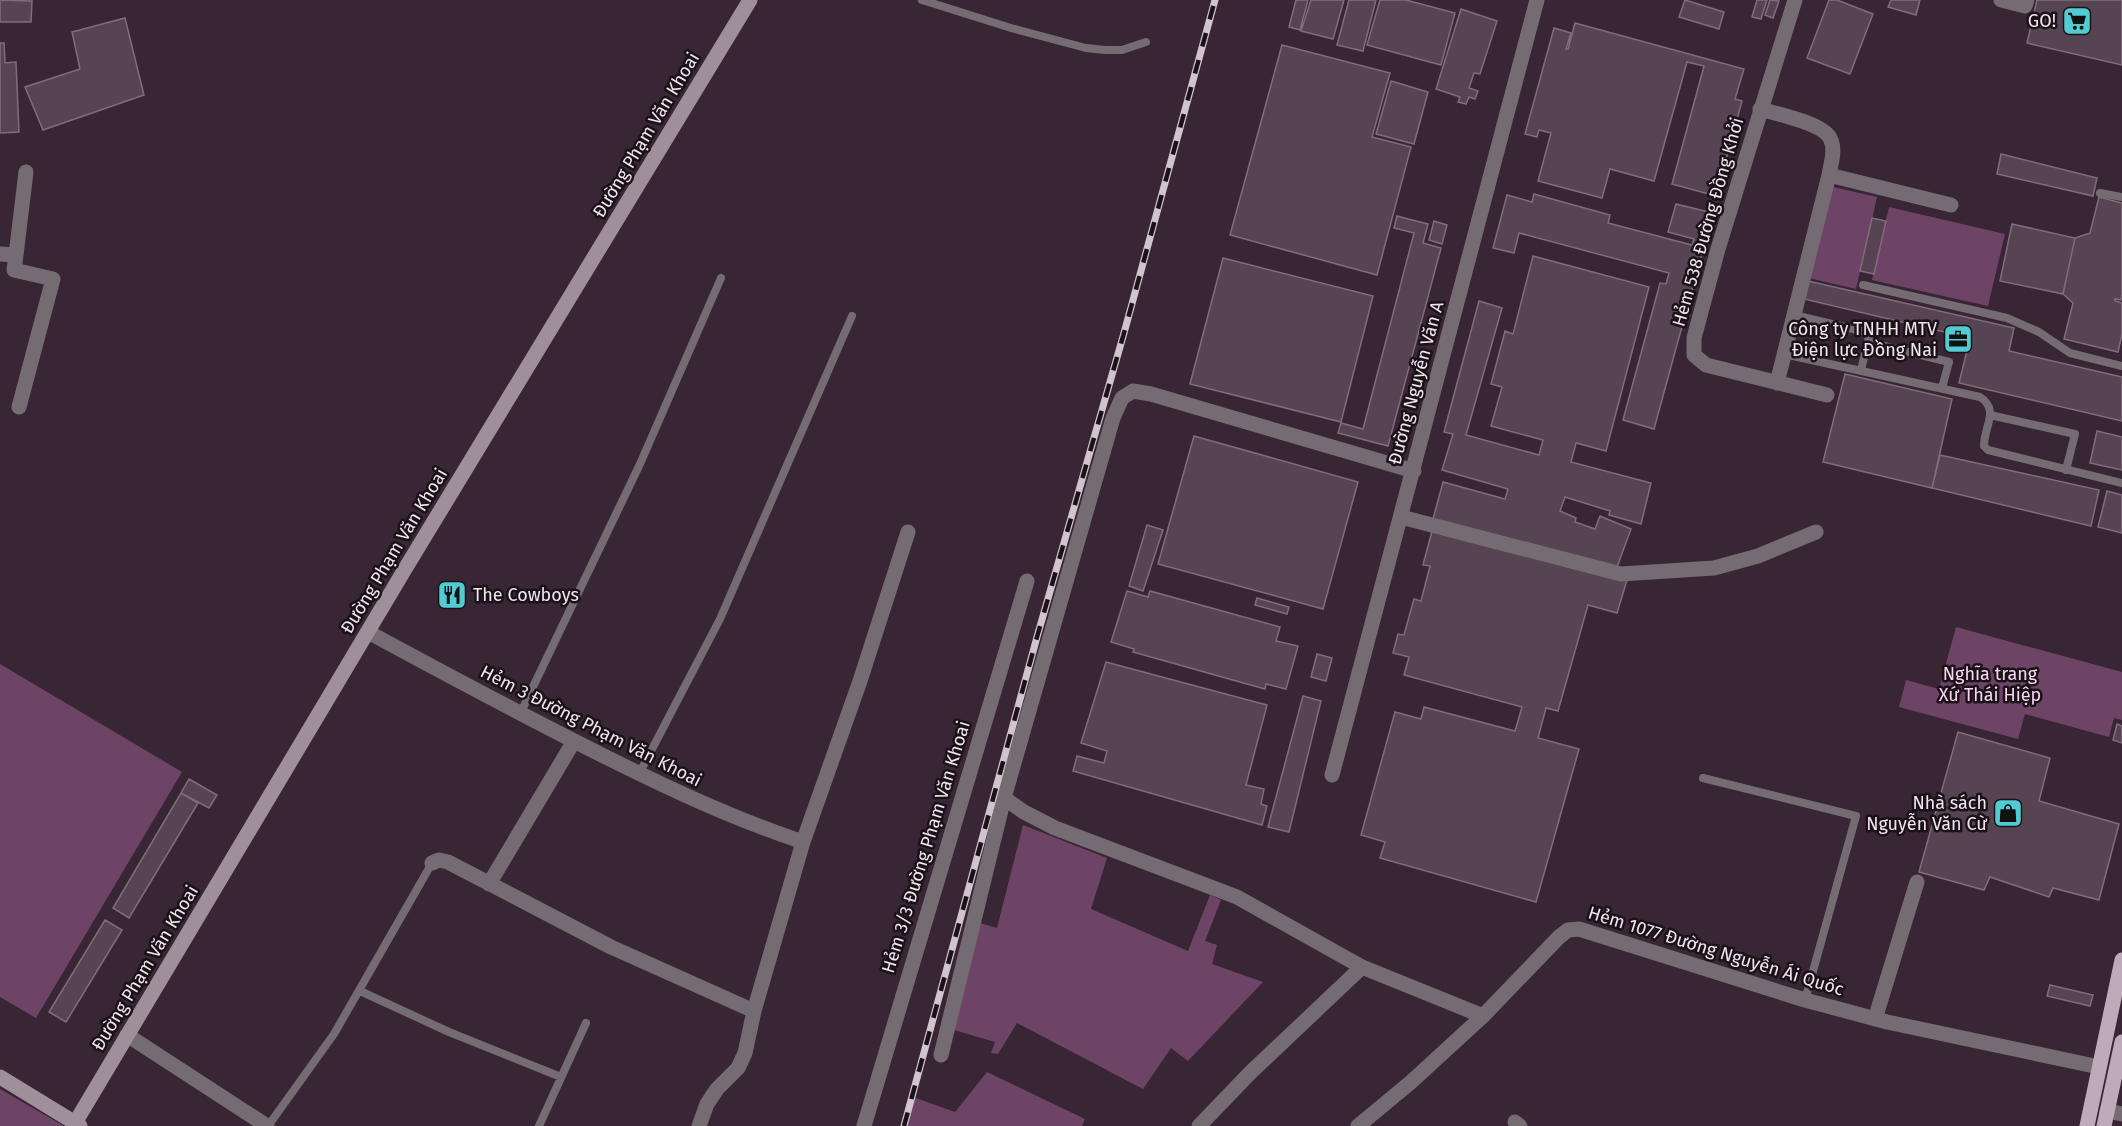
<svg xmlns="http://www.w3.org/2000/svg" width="2122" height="1126" font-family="'Fira Sans',sans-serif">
<rect width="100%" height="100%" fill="#382634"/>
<path fill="#6e4466" d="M1833 187 1877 197 1856 289 1809 278Z
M1889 207 2005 234 1988 306 1872 280Z
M1956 627 2122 672V720L2114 718 2109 737 2025 714 2018 739 1899 707 1906 680 1939 689Z
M0 664 182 772 36 1018 0 997Z
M1023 825 1107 858 1091 909 1188 951 1210 895 1221 900 1205 941 1217 945 1212 964 1263 982 1188 1061 1171 1048 1143 1089 1017 1023 998 1054 991 1053 995 1042 954 1030 980 923 997 928Z
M987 1072 1085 1119 1082 1126H905L913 1097 955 1112Z
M0 1089 64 1126H0Z"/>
<path fill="#574452" stroke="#816c7c" stroke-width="1.5" d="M0 0 32 1 31 22H0Z
M1296 0H1308L1300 30 1289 27Z
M1311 0H1344L1333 39 1301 31Z
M1349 0H1376L1363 51 1337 45Z
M1380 0H1406L1455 13 1441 65 1367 45Z
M1685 0 1724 12 1719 29 1679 17Z
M1757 0H1767L1761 19 1752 17Z
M1770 0 1779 1 1773 18 1765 15Z
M1829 0H1837L1873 14 1850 74 1807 58Z
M1891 0H1920L1916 15 1888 7Z
M2037 0H2122V65L2027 43Z
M1461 9 1497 21 1480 74 1474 73 1469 88 1478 91 1475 99 1469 97 1466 104 1458 102 1460 97 1436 89Z
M125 18 144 95 43 130 25 87 80 69 72 32Z
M1575 23 1744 69 1735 99 1742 101 1716 196 1672 184 1704 66 1687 62 1654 181 1610 169 1602 198 1538 181 1551 133 1539 130 1537 137 1525 134 1554 28 1571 33 1566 49H1568Z
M0 43H4L5 63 16 62 19 132 0 133Z
M1282 45 1390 73 1372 137 1411 147 1377 275 1230 235Z
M1391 81 1428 92 1414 144 1376 134Z
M2001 154 2097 178 2093 196 1997 174Z
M1534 194 1610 215 1608 223 1692 245 1694 239 1668 232 1676 204 1713 213 1654 429 1623 420 1660 283 1666 284 1669 273 1519 233 1514 253 1493 248 1507 195 1532 202Z
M2099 197 2122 203V294L2121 300 2115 299V301L2122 303V334L2118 352 2064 339 2073 303 2063 294 2075 238 2090 233Z
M1397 216 1428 224 1423 243 1441 248 1388 446 1338 433 1341 423 1363 429 1414 233 1394 228Z
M1872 218 1886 221 1874 274 1860 271Z
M1434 221 1447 225 1442 244 1429 240Z
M2012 224 2075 238 2063 294 2000 281Z
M1533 256 1649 287 1606 451 1576 443 1571 462 1651 483 1641 524 1609 515 1610 511 1565 497 1560 511 1576 518 1575 522 1595 529 1600 516 1631 529 1617 567 1433 519 1443 482 1505 499 1508 489 1442 470 1453 434 1444 432 1479 301 1502 308 1466 435 1539 455 1543 440 1491 426 1502 387 1491 384 1505 331 1513 334Z
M1223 258 1373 296 1341 422 1190 384Z
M1808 281 2014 328 2009 351 2122 377V421L1959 383 1970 338 1804 299Z
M1845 374 1952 399 1932 488 1823 462Z
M2097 431 2122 437V470L2090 463Z
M1194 436 1358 482 1323 609 1158 564Z
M1940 455 2099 490 2091 526 1932 488Z
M2107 491 2122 495V533L2098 527Z
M1147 525 1163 530 1143 591 1129 586Z
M1432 531 1627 580 1617 613 1588 605 1558 711 1546 708 1538 738 1579 749 1536 902 1380 858 1385 842 1361 835 1395 712 1421 719 1424 707 1515 731 1522 707 1404 675 1409 657 1393 653 1398 634 1404 635 1414 599 1421 601 1430 566 1423 565Z
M1127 591 1148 597 1150 591 1280 627 1276 641 1298 646 1286 689 1266 684 1265 689 1133 652 1134 649 1111 642Z
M1257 598 1289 607 1287 614 1255 605Z
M1317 654 1332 658 1326 681 1311 677Z
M1106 662 1267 705 1246 785 1264 789 1261 804 1267 806 1262 825 1073 771 1077 756 1104 763 1107 751 1081 743Z
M1303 696 1321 701 1289 832 1268 827Z
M2117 724 2122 726V743L2113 740Z
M1958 732 2050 758 2039 801 2119 824 2099 900 2053 888 2049 897 1990 877 1984 890 1919 872Z
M189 779 217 795 209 808 181 793Z
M181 793 198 803 129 918 113 908Z
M105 920 122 930 66 1022 49 1012Z
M2050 985 2093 995 2090 1006 2047 996Z"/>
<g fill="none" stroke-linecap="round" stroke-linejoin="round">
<path stroke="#756c73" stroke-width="8" d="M922 0 1011 28 1086 48 1105 50H1122L1146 42
M2100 193 2122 197
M1863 285 2007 318 2039 332 2070 353 2122 366
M1794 315 1870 333 1861 370
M1868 342 1949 362 1942 388
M1784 354 1980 397C2000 410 1984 426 1984 446L1988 450 2122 483
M1990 415 2075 434 2066 470
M520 714 640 464 721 278
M639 774 720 619 852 316
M1703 778 1856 816 1805 1000
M360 991 449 1032 561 1077
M268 1126 334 1034 432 863
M539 1126 586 1023"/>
<path stroke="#756c73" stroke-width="15" d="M1795 0 1718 249 1694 338V355L1706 365 1827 395
M2001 0 2025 6 2027 0
M1760 109C1777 114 1822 123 1830 138 1836 149 1831 163 1829 175L1951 205
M0 254 16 255 14 270 53 279 19 407
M16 255 26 172
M1777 383 1829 175
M1414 471 1151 394 1133 391 1122 398 1113 418 1004 798 1024 812 1055 828 1237 897 1362 967 1483 1016
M1401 517 1621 574 1714 568 1758 556 1816 532
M368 632C440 671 513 710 586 747 657 783 728 817 803 842
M1332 775 1537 0
M432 863 439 860 448 862 611 947 754 1011
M489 884 574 741
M1875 1019 1917 882
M127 1035 267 1126
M941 1055 1004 798
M2107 1111 2122 1114
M1515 1122 1520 1126
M699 1126 707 1104 717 1089 738 1068 745 1053 754 1011 803 842 860 681 908 532
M864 1126 1027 581
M1199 1126 1250 1073 1362 967
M1358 1126 1411 1082 1483 1016 1559 937 1568 930 1579 929 1805 1000 1887 1022 2099 1067"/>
<path stroke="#9e8f9b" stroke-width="15" d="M0 1077 80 1126
M75 1123 405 569 750 0"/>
<path stroke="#beabb9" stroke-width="15" d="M2087 1126 2122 960
M2104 1126 2122 1042"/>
<g stroke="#d1c4ce" stroke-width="7">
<path id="rail" d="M904 1126 1037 637 1124 333 1215 0"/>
</g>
<use href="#rail" stroke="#1a1218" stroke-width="4.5" stroke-dasharray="14" stroke-linecap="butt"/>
</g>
<defs>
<g id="supermarket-square" transform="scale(1.5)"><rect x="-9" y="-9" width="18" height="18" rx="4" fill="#51ccd2" stroke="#1a1218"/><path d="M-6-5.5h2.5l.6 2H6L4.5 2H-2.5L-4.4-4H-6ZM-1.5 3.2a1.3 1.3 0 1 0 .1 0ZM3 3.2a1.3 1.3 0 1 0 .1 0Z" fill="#111"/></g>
<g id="office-square" transform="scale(1.5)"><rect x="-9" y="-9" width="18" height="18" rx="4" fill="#51ccd2" stroke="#1a1218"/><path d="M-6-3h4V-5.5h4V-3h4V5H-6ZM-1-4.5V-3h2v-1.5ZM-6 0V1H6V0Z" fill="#111"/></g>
<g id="restaurant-square" transform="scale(1.5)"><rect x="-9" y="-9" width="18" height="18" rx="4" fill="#51ccd2" stroke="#1a1218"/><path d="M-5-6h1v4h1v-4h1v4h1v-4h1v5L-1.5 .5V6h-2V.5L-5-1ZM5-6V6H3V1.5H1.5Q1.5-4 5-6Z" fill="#111"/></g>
<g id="shop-square" transform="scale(1.5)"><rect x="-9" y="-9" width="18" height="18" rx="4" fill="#51ccd2" stroke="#1a1218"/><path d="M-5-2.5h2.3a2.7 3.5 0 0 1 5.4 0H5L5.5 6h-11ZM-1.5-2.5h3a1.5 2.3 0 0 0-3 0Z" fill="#111"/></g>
</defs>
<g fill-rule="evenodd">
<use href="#supermarket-square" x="2077" y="21"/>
<use href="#office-square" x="1958" y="339"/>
<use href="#restaurant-square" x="452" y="595"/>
<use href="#shop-square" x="2008" y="813"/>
</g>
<g text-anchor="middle" stroke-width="5" stroke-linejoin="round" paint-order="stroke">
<g font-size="18" fill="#f1e5ee" stroke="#1a1218" text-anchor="end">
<text x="2056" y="27">GO!</text>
<text x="1937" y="335">Công ty TNHH MTV<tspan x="1937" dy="21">Điện lực Đồng Nai</tspan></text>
<text x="473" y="601" text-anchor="start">The Cowboys</text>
<text x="1987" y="809">Nhà sách<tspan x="1987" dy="21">Nguyễn Văn Cừ</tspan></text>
</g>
<g font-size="18" fill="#f1e5ee" stroke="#1a1218">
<text transform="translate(646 135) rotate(-59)" y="6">Đường Phạm Văn Khoai</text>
<text transform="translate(1708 222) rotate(-74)" y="6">Hẻm 538 Đường Đồng Khởi</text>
<text transform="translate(1416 383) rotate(-75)" y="6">Đường Nguyễn Văn A</text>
<text transform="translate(394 551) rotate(-59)" y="6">Đường Phạm Văn Khoai</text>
<text transform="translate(591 726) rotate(27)" y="6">Hẻm 3 Đường Phạm Văn Khoai</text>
<text transform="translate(926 847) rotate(-73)" y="6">Hẻm 3/3 Đường Phạm Văn Khoai</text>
<text transform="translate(1716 951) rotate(17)" y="6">Hẻm 1077 Đường Nguyễn Ái Quốc</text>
<text transform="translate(145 968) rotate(-59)" y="6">Đường Phạm Văn Khoai</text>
</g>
<g font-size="18" fill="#f7d6ef" stroke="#1a1218">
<text x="1990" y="680">Nghĩa trang<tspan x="1990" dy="21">Xứ Thái Hiệp</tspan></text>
</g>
</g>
</svg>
